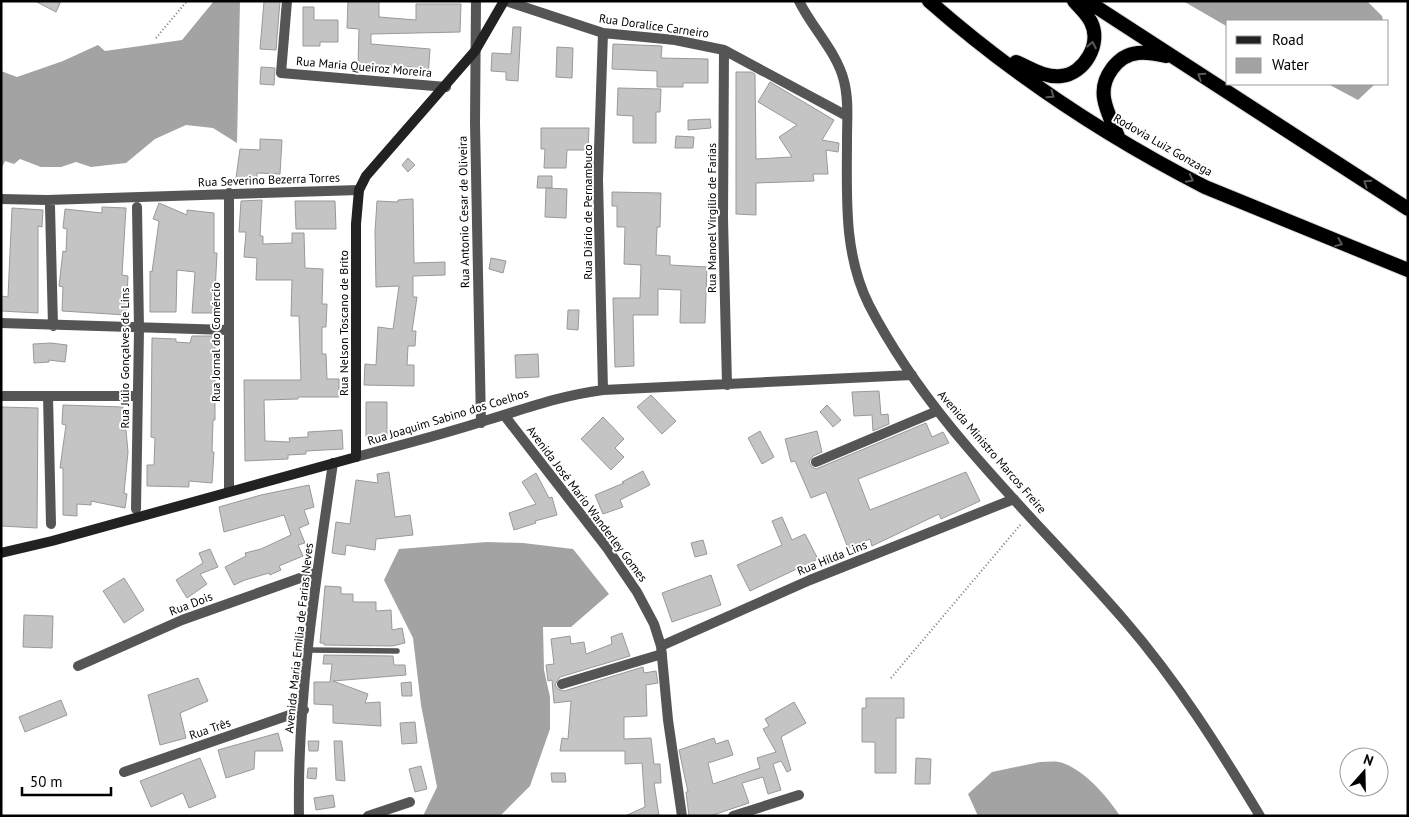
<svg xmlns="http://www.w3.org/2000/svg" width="1409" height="817" font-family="'PT Sans',sans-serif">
<rect width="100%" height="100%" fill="#fff"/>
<path fill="#a3a3a3" d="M214 1H240L237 143 213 128 186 125 155 139 126 163 91 167 76 162 61 167H41L20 159 14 164 5 161 1 170V71L17 77 63 61 98 45 105 51 182 40Z
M1183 1H1367L1382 16 1383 21H1228V27Z
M1328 84H1375L1358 100Z
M487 542 523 543 573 549 609 594 571 627H543L544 670 550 697V729L530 786 500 816H423L437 787 421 705 413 638 384 580 399 549Z
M1040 762C1046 762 1053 761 1059 762 1082 767 1108 797 1120 816H978L968 794 992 772Z"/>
<path fill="#c4c4c4" stroke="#999" d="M35 1H61L56 12Z
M264 1H280L276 50 260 49Z
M348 1H379V17L416 20V4H461L460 32 371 34V44L430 49 428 77 412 76V67L358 66 359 29 347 28Z
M303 7H314V20H338V42H320V46H303Z
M513 27H521L518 81 506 80V72L491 71 492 53 511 54Z
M613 44 662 46 661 58 708 59V83H683V87H657V71L612 69Z
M557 47 573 48 572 78 556 77Z
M261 67 275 68 274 85 260 84Z
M736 72H751L755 74 756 159 792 157 779 137 797 125 758 102 770 82 834 120 822 140 839 143 838 152 826 150 828 174H813L814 181 756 183V215L736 214Z
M618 88 661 89 660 112H656V143H633V116L617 115Z
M710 119 711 128 688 130V120Z
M541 128H589L588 150H567L566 168H544L545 149H541Z
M676 136 694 137 693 148H675Z
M260 139 282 140 280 174 257 173V179L236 178 240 149 260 150Z
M408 158 415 165 408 172 402 165Z
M538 176H552V188H537Z
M546 188 567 189 566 218 545 217Z
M612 192 661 193 660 227H657L656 255 670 256V265L707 267 705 323H680L681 290 658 289V315H633L634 366 615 367 613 298H640L641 265 624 264 625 227H617V206H612Z
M413 199 414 263 445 262V275L413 276V297H417L412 331H416L415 346H408L407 365H414V386L364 385 365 364 376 365 378 327 393 329 399 286 376 287 375 232 377 201 398 202V200Z
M262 200 260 236H263V244L292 243V233H304L305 268 323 269 322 304H327L326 327H322V354H326L327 379H339V397H298V399L264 400 265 441 290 442 289 438 308 437V432L342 430 343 449 306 451V454L288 455V459L245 461 244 380H301L299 316H291L292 280H256L257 258 244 257 246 232H239L241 201Z
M295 201H335L336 229H296Z
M159 203 187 215V210L214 213V253H217L214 313H192L195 272 177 270 176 312H150V271L152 272 159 221 153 219Z
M102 207 126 208 122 275 128 276 126 315 62 311 63 287 59 286 63 251 66 252 67 229 63 228 65 209 102 213Z
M12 208 43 210 42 227 38 226V313L1 311V296L8 297Z
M491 258 506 261 503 273 489 269Z
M568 310H579L578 330 567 329Z
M192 336H215V420H213L212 452H214L212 483 189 481V487L147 486V465H154L155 438 151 437 152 338 176 339V342L190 343Z
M51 343 67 345 65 362 49 360V362L34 363 33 344Z
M538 354 539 377 516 378 515 355Z
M879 391 881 415 888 414 889 424 873 431 872 415 854 416 852 392Z
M651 395 676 421 662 434 637 407Z
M366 402H387V437H366Z
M63 405 123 407 121 430H126L128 452 124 493 127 494 125 508 91 501V505L77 504V516L63 515V468H60L66 425 62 424Z
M827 405 841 420 833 427 820 412Z
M1 407 38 408 37 528 1 526Z
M603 417 624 439 615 448 624 457 611 470 581 439Z
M926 423 932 437 943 432 949 443 858 479 870 510 966 472 980 501 941 519 939 514 872 546 870 539 848 548 826 492 811 498 795 461 791 462 785 439 817 431 822 452 813 456 809 462 812 467 816 469Z
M760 431 774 457 762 464 748 438Z
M643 471 650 485 620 500 623 507 603 514 595 495 624 483 622 482Z
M389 472 395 517 410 515 413 535 376 539 375 550 346 545 345 555 332 553 336 522 350 524 356 480 378 483 377 474Z
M536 473 549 498 552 497 557 515 535 521 536 523 514 530 509 513 536 504 522 482Z
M309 485 314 507 304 510 309 524 299 528 305 543 298 545 303 556 279 566 281 570 270 575 269 573 245 580 234 585 225 567 246 556 245 553 261 549 291 535 284 515 224 532 219 507 261 495Z
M782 517 792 540 805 534 818 559 750 591 737 565 782 545 772 521Z
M703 540 707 554 695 557 691 543Z
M210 549 218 567 200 574 207 584 187 598 176 580 203 563 199 553Z
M711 575 721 605 672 622 662 593Z
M124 578 144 610 124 623 103 591Z
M325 586 341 587V594H353V602H376V611L391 610 392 630 402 628 405 643 392 646 324 645V643H320Z
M24 615 53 616 52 648 23 647Z
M622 633 630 656 560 677 555 685 558 689 564 691 643 667 644 673 656 671 658 683 646 685 647 716 624 717V739L651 738 654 764H660L661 783H654L659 816H625L645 807 642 763 625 764V751H560L562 738 568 739 571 701 554 703 552 680 548 681 546 665 554 664 551 639 570 636 571 644 584 642 586 654 612 644 611 637Z
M324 655 393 656 394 665H405L406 675 333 681 368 694 365 703 380 702 381 726 333 723V705L314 704V682H330L332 664H323Z
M198 678 208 701 180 713 186 738 160 745 148 695Z
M411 682 412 696H402L401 683Z
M866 698H904V718H896V773H875V742H862V708H866Z
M61 700 67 715 25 732 19 717Z
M794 702 806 723 781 737 791 770 787 772 781 761 773 764 781 790 768 794 763 777 742 783 749 803 710 816H689L686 792H688L679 750 714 738 716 744 728 740 733 755 708 763 713 784 760 768 757 758 776 752 763 729 769 726 765 719Z
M415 722 417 743 402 744 400 723Z
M278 733 283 751H255L254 769 226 778 218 750Z
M308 741H319L318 751H309Z
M334 741H342L345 781 336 780Z
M200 758 216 797 189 808 183 793 151 807 140 781Z
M916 758 931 759 930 784H915Z
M421 766 427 789 415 792 409 769Z
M308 768H317L316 779 307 778Z
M551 773H565L566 782H552Z
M333 795 335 807 316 810 314 798Z"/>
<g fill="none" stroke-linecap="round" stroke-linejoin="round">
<g stroke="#dbdbdb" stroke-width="16">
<path id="trunk" d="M929 1C1012 74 1107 137 1205 187L1408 270
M1087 1 1408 209
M1016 62C1030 68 1045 78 1061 76 1084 74 1102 44 1091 22 1087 14 1080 8 1074 1
M1119 139C1114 126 1106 112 1104 98 1101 78 1117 55 1138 53 1147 52 1157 54 1166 56"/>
</g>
<path stroke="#777" stroke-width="2" stroke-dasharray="1 2.5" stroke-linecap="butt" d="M156 38 187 1
M891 678 1021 524"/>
<path stroke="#555" stroke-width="5.5" d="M309 650 397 651"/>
<path stroke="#555" stroke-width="10" d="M287 1 281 73 446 87
M476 1 475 123 481 423
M506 1 603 33 675 40 724 50 847 116
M799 1C812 28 837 52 844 81 849 100 847 120 847 139 847 196 843 253 869 305 932 427 1037 519 1125 621 1177 681 1219 748 1260 816
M603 33 598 179 603 390
M724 50 723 218 727 385
M229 193V490
M1 199 47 200 359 190
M50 206 53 326
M1 323 228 330
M1 396H138
M48 396 51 524
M504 415 607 548 637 592 654 624 661 646 668 720 682 816
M356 457C398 446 440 435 481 422 525 409 558 396 603 390L912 375
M816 462 937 411
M136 509 139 329 137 207
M661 646 810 580 1014 499
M78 666 182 620 317 572
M562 684 662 654
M124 772 304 710
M299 816C297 698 316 579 333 463
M368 816 410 802
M733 816 799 795"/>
<path stroke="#222" stroke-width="10" d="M1 553 52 541 356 457V224L359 190 366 176 475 51 504 1"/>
<use href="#trunk" stroke="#000" stroke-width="14"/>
</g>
<defs><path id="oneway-chevron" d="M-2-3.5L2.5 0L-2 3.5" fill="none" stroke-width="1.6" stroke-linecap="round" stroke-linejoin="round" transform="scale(1.25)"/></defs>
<g stroke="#595959">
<use href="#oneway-chevron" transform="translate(1092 45) rotate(-79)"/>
<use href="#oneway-chevron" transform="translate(1201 76) rotate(-147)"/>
<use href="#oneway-chevron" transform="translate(1051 95) rotate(35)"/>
<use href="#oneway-chevron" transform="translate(1190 179) rotate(27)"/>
<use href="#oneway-chevron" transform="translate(1367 183) rotate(-147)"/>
<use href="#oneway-chevron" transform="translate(1339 243) rotate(22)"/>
</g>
<g text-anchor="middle" stroke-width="4" stroke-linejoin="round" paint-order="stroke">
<g font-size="12" fill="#000" stroke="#fff">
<text transform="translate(654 26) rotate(8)" y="4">Rua Doralice Carneiro</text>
<text transform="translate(364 67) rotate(5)" y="4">Rua Maria Queiroz Moreira</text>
<text transform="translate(1163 145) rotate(30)" y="4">Rodovia Luiz Gonzaga</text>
<text transform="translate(269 180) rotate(-2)" y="4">Rua Severino Bezerra Torres</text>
<text transform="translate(464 212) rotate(-91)" y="4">Rua Antonio Cesar de Oliveira</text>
<text transform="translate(588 212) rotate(-90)" y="4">Rua Diário de Pernambuco</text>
<text transform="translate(712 218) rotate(-90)" y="4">Rua Manoel Virgilio de Farias</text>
<text transform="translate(344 323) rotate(-90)" y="4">Rua Nelson Toscano de Brito</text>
<text transform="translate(216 342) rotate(-90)" y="4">Rua Jornal do Comércio</text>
<text transform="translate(125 358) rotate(-90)" y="4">Rua Júlio Gonçalves de Lins</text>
<text transform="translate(448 417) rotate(-17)" y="4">Rua Joaquim Sabino dos Coelhos</text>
<text transform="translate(992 452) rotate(49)" y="4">Avenida Ministro Marcos Freire</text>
<text transform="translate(587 504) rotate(53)" y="4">Avenida José Mario Wanderley Gomes</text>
<text transform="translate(832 558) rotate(-22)" y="4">Rua Hilda Lins</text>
<text transform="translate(191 604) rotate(-21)" y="4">Rua Dois</text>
<text transform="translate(299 638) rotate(-84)" y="4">Avenida Maria Emilia de Farias Neves</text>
<text transform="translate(210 729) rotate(-19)" y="4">Rua Três</text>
</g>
</g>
<rect width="1409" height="817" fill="none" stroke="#000000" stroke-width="5"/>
<rect x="1226" y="20" width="162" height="65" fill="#ffffff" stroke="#999999"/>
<rect x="1236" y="36" width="25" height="8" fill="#222222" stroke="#999999"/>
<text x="1272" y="45" font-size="15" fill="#000000">Road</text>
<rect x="1236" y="58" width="25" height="15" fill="#a3a3a3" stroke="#999999"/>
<text x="1272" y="70" font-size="15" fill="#000000">Water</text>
<g transform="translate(1364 772) rotate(20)"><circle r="24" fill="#ffffff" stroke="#999999"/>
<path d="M0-4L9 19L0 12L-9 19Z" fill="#000000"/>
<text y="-8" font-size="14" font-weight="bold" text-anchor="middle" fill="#000000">N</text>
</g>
<path d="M22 787v8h89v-8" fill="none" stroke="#000000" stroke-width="2.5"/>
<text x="30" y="787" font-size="15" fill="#000000" stroke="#ffffff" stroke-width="4" paint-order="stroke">50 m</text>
</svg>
